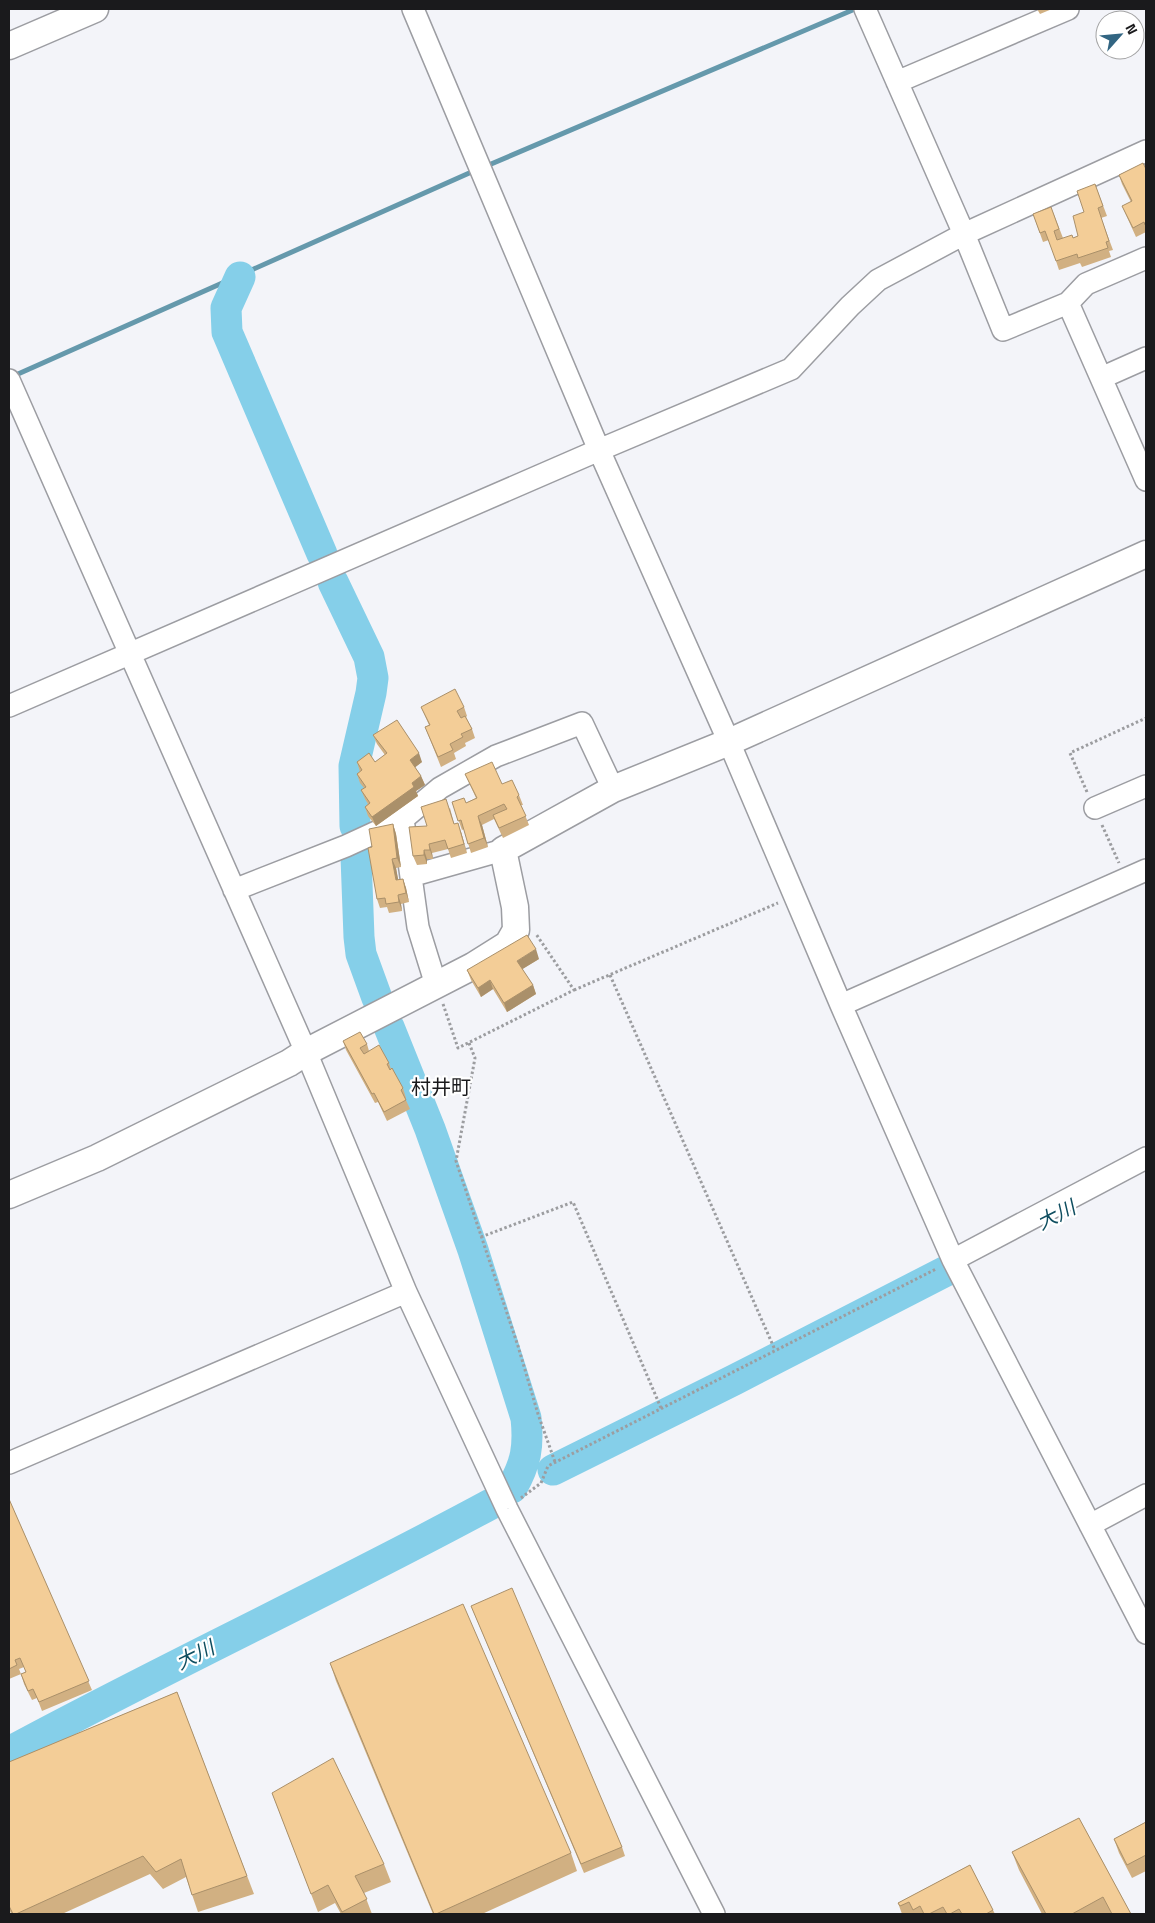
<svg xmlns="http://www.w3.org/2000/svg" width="1155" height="1923" font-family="'Titillium Web','Noto Sans JP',sans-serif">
<rect width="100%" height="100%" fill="#f3f4f9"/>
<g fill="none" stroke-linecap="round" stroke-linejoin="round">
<path stroke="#6599ac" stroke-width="5" d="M484 167 855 9
M18 374 476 170"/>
<path stroke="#85cfe9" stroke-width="31" d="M240 277 226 308 227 332 322 554
M333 582 369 657 373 678 371 693 354 766 355 826
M356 857 359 937 361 954 377 998
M389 1027 430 1129 473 1250 526 1418C529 1447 526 1463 512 1488
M553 1470 734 1380 950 1269
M9 1752C168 1666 332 1590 491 1504"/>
<g stroke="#9c9da2" stroke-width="24">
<path id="minor" d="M413 9 599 450 729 742 841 1005 953 1260 1146 1633
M865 9 964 234 1003 330 1068 303 1086 284 1146 258
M897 82 1068 9
M1068 303 1146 480
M1101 378 1146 358
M9 380 306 1052 406 1292 507 1509 714 1914
M9 706 599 450 791 369 850 306 878 280 964 234 1146 151
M1095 808 1146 786
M411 876 503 850
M234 890 346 846 396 823
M436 985 418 927 403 819 440 788 496 756 582 723 613 789
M841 1005 1146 870
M953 1260 1146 1158
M9 1463 406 1292
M1090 1525 1146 1495"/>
</g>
<g stroke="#9c9da2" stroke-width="29">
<path id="tertiary" d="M9 46 95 9
M9 1195 97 1158 289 1063 306 1052 473 966 508 944 516 930 515 907 503 850 613 789 729 742 1146 554"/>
</g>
<path stroke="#9c9da0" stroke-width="3" stroke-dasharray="2.5 2.5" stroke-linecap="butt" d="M1087 792 1070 753 1146 718
M1102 825 1119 863
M610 975 775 1350
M574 990 778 903
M443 1004 458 1048 574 990 536 934
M469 1043 475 1058 456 1161 518 1346 538 1414 555 1462
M481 1237 573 1202 661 1408
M521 1498 541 1483 548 1466 936 1269"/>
<use href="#minor" stroke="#fff" stroke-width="21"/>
<use href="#tertiary" stroke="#fff" stroke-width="26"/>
</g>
<path fill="#d1b082" d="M1037 9H1052L1040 14Z
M1146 169V232L1136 237 1126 215 1122 206 1131 202 1122 184 1119 175Z
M1095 184 1107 216 1101 218 1113 250 1109 251 1111 257 1082 267 1080 263 1059 270 1049 240 1043 242 1033 214 1051 207 1063 238H1073L1078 236Z
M421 707H464L467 716 466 717 472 729 475 738 465 743 466 746 454 753 456 759 441 767 425 727 429 725Z
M373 735 422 762 415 767 421 776 425 785 416 791 418 796 376 826 368 816 365 807 368 804 365 799 361 790 364 788 360 783 357 774 360 772 357 762H375L385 755 377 744Z
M465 774 502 784 519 795 523 805H521L529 825 503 838 494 819 482 825 488 847 471 853 464 829 462 830 452 802 466 803 476 798Z
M450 808 454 824 461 832 467 853 451 858 448 849 432 853 433 859H427V864L417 865 413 856 427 826Z
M393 824 396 834 401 867 396 868 398 880 403 879 406 888 409 902 401 904 402 911 389 913 387 907 380 908 377 899 372 847Z
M539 959 522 969 533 985 536 994 507 1012 493 989 481 997 471 980 467 970Z
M343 1041 367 1044 369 1051 389 1063 391 1069 403 1088 406 1098H405L410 1109 387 1121 378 1102 375 1103 346 1050Z
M9 1499 92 1690 42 1711 37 1698 32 1700 24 1684 21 1674 26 1672 24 1667 19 1669 21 1674 9 1679Z
M471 1606 622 1847 625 1856 584 1873Z
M330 1663 571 1853 577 1871 482 1914H433L336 1681Z
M177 1692 254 1894 198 1912 186 1877 163 1889 150 1874 62 1914H11L9 1908V1762Z
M272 1793 384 1864 391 1882 364 1893 372 1914H341L335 1903 318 1912Z
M1079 1818 1131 1914H1042L1019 1870 1012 1852Z
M1146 1822V1871L1132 1878 1119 1853 1114 1839Z
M970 1865 995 1914H902L898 1903Z"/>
<path fill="#aa906a" d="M419 753 422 762 413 769 410 760Z
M421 776 425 785 416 791 418 796 376 826 372 817 412 783Z
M478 816 482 825 488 847 484 838Z
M458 823 461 832 467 853 464 844Z
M393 824 396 834 401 867 397 858Z
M429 844 432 853 433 859 430 850Z
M424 850 427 859V864L424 855Z
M392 859 396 868 400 889 396 880Z
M403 879 406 888 409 902 406 893Z
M398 895 401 904 402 911 399 902Z
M536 949 539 959 521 970 517 961Z
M490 980 493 989 481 997 478 988Z
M533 985 536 994 507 1012 504 1003Z"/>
<path fill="#f3cd97" stroke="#aa906a" d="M1143 163 1146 169V225H1145L1144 222 1133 228 1122 206 1132 201 1119 175Z
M1095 184 1103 206 1098 208 1109 241 1106 242 1108 248 1078 258 1077 254 1056 261 1045 231 1040 233 1033 214 1051 207 1059 229 1054 231 1057 240 1072 235 1073 238 1078 236 1073 216 1084 212 1077 191Z
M455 689 464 707 457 711 461 718 465 716 472 729 461 734 463 737 450 744 453 750 438 757 425 727 430 725 421 707Z
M397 720 419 753 410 760 421 776 412 783 414 787 372 817 365 807 370 803 361 790 366 787 357 774 362 770 357 762 369 753 375 762 387 753 373 735Z
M492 762 502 784 512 780 519 795 517 797 526 816 499 828 493 815 507 809 504 804 478 816 484 838 468 844 461 820 458 821 452 802 464 798 466 803 477 798 465 774Z
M446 799 454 824 458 823 464 844 448 849 445 840 429 844 430 850H424V855L413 856 409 827 427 826 421 807Z
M393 824 397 858 392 859 396 880 403 879 406 893 398 895 399 902 386 904 385 898 377 899 368 848 372 847 369 829Z
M527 935 536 949 517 961 533 985 504 1003 490 980 478 988 467 970Z
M360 1032 367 1044 360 1048 364 1054 379 1045 389 1063 387 1064 390 1070 392 1068 403 1088 401 1090 406 1100 384 1112 374 1093 372 1094 343 1041Z
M9 1499 89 1681 39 1702 33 1689 28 1691 21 1674 26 1672 20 1658 15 1660 17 1665 9 1669Z
M512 1588 622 1847 581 1864 471 1606Z
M463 1604 571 1853 436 1914H434L330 1663Z
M177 1692 247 1876 192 1895 181 1859 156 1872 143 1856 16 1914H13L9 1906V1762Z
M333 1758 384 1864 355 1876 367 1899 342 1912 328 1885 311 1894 272 1793Z
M1079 1818 1131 1914H1112L1103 1897 1072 1914H1046L1012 1852Z
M1146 1822V1855L1127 1865 1114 1839Z
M970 1865 993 1910 986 1914H962L959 1909 950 1914H947L943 1907 929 1914H924L920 1906 913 1910 909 1902 900 1906 898 1903Z"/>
<g text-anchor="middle" stroke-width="4.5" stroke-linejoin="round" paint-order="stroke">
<g font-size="20" fill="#1a1a1c" stroke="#fff">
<text x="441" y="1094">村井町</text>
</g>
<g font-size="20" font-style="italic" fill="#0f4e60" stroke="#fff">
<text transform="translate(1056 1215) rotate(-27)" y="7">大川</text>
<text transform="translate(195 1655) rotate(-26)" y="7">大川</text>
</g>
</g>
<rect width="1155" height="1923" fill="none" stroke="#1a1a1c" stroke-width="20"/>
<g transform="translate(1120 35) rotate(63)"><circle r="24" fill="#ffffff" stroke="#a3a3a4"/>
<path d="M0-4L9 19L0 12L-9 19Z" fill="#326582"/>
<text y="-8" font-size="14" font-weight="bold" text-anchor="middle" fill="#1a1a1c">N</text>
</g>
</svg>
